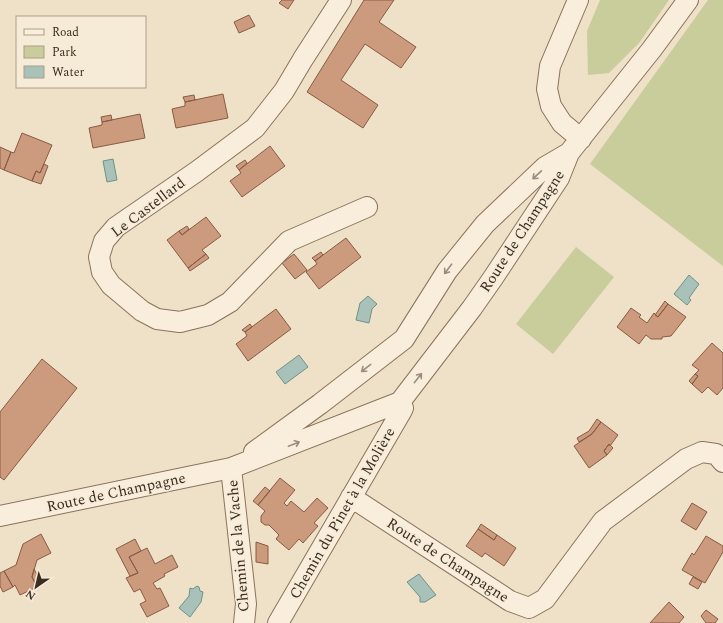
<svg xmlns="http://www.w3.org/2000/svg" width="723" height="623" font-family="Spectral,serif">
<rect width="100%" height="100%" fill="#eee1c7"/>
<path fill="#c9cc9b" d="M600 0H669L639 43 609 73 588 75 587 31Z
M708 0H723V266L590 164Z
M576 247 614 277 553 354 516 324Z"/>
<path fill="#a8c2b9" stroke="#6f9187" d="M113 159 117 180 107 182 103 161Z
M689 275 699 284 689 298 691 300 687 305 674 294Z
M368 296 377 304 372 309 369 323 356 320 360 303Z
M299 355 308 367 285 384 276 372Z
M419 574 436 595 425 602H420V597L407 582Z
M197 586 199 587 200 591 203 592 201 602 190 617 179 608 189 596 190 588 193 589Z"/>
<path fill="#cc9b7e" stroke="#895b42" d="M282 0H294L288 9 279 3Z
M364 0H394L379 22 416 47 401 68 365 44 341 80 378 105 363 128 307 92Z
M249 15 255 26 239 33 234 22Z
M223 94 228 118 176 128 172 109 185 106V102Z
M194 95 195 100 185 102 183 97Z
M140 114 145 138 93 148 89 128 102 125V122Z
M111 115 112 120 102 122 101 117Z
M22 133 52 145 40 173 36 171 32 181 4 170 11 152 14 153Z
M270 146 285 166 242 197 230 181 241 173 239 170Z
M0 147 11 152 4 170 0 168Z
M245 160 247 163 239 170 236 166Z
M44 164 48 166 41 184 32 181 36 171 40 173Z
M206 217 221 236 202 250 206 254 188 268 167 240 179 231 182 235Z
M187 226 189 229 182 235 179 231Z
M346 238 361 257 319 289 306 272 317 264 315 261Z
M321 252 323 255 315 261 312 258Z
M206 254 209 258 190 271 188 268Z
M294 254 307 270 295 279 282 263Z
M665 301 668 304 658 317 655 315Z
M668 304 686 317 671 336 662 337V339H651L646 335 639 344 617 327 631 308 641 315 639 317 647 323 654 313 658 317Z
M276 309 291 329 248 361 236 344 247 336 245 332Z
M250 324 252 327 245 332 242 330Z
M712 343 723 353V388L717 395 708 387 702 393 692 384 698 376 695 374 699 370 692 365Z
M42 359 77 388 4 480 0 477V412Z
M695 374 698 376 692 384 689 381Z
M597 419 601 422 592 434 579 442 577 438 589 431Z
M601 422 618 435 610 446 609 444 604 451 607 455 589 468 574 446 592 434Z
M609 444 613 448 607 455 604 451Z
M280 478 295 490 284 503 287 506 291 501 304 512 317 498 328 508 314 523 318 526 303 543 299 539 289 550 276 539 279 535 269 525H265L261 522V516L265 511 258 505Z
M265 487 270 491 258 505 253 501Z
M692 503 707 512 696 530 681 521Z
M481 524 497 535 494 540 478 529Z
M478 529 494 540 497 535 516 548 504 566 485 553 482 557 466 546Z
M41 534 51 553 37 560 32 577 37 587 20 595 15 585 13 587 4 571 16 565 23 544Z
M706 536 723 546V552L705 583 682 570 692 553 694 555Z
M135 539 141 551 129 557 138 573 130 576 116 549Z
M256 542 268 546V564L256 562Z
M147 548 155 564 172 555 178 567 164 574 165 576 153 583 157 589 160 588 169 606 147 617 140 604 146 601 140 589 134 592 126 578 138 573 129 557Z
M34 569 42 584 37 587 32 577Z
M4 571 13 587 3 592 0 586V573Z
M693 577 702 582 698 589 689 584Z
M669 602 684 617 679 623H650Z
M706 610 718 619 715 623H706L701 616Z"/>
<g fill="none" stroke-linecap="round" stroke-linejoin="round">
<g stroke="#8a735c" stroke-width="22">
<path id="minor" d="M341 0 303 59 284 91 255 128 196 172 116 227 104 241 99 257 102 272 111 285 142 311 157 319 180 322 208 315 230 302 289 241 367 207
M578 0 550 66 547 89 551 106 562 123 581 139
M254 452 320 404 404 339 447 271 485 224 545 167 569 153
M231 468 246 604 244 623
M351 497 510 601 529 608 545 599 603 521 686 459 702 452 716 454 723 462
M0 516 231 468 400 402 472 308 493 278 559 178 569 153 652 49 688 0
M278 623 401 412 403 408 400 402"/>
</g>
<use href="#minor" stroke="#f9eedb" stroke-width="20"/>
</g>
<defs><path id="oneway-shaft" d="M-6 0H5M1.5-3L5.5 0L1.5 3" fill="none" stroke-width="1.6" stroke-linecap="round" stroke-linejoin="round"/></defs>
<g stroke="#9a8d7e">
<use href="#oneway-shaft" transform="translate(537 175) rotate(137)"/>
<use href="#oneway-shaft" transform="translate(448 269) rotate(127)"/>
<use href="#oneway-shaft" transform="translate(366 368) rotate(142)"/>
<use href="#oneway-shaft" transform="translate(418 378) rotate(-52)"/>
<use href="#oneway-shaft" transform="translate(294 444) rotate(-21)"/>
</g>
<g text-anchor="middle" stroke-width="3" stroke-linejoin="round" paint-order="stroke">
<g font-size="15" fill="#3a2c20" stroke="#f6ebd7">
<text transform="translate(148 207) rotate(-37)" y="5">Le Castellard</text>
<text transform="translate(522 231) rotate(-57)" y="5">Route de Champagne</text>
<text transform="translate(116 492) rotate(-12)" y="5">Route de Champagne</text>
<text transform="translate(342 513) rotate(-60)" y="5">Chemin du Pinet à la Molière</text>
<text transform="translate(238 546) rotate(-95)" y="5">Chemin de la Vache</text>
<text transform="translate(448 560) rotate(33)" y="5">Route de Champagne</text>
</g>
</g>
<rect x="16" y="16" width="130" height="72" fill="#f6ebd7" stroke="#ab9f8e"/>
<rect x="24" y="29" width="20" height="6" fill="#f9eedb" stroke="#ab9f8e"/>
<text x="52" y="36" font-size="12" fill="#3a2c20">Road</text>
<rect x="24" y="46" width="20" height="12" fill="#c9cc9b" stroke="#ab9f8e"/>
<text x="52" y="56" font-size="12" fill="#3a2c20">Park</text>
<rect x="24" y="66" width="20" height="12" fill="#a8c2b9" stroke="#ab9f8e"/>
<text x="52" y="76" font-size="12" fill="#3a2c20">Water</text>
<g transform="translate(36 587) rotate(214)" stroke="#f6ebd7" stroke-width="3" paint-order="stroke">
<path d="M0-3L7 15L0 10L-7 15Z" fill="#3a2c20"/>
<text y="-6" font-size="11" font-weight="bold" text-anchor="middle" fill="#3a2c20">N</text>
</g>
</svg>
